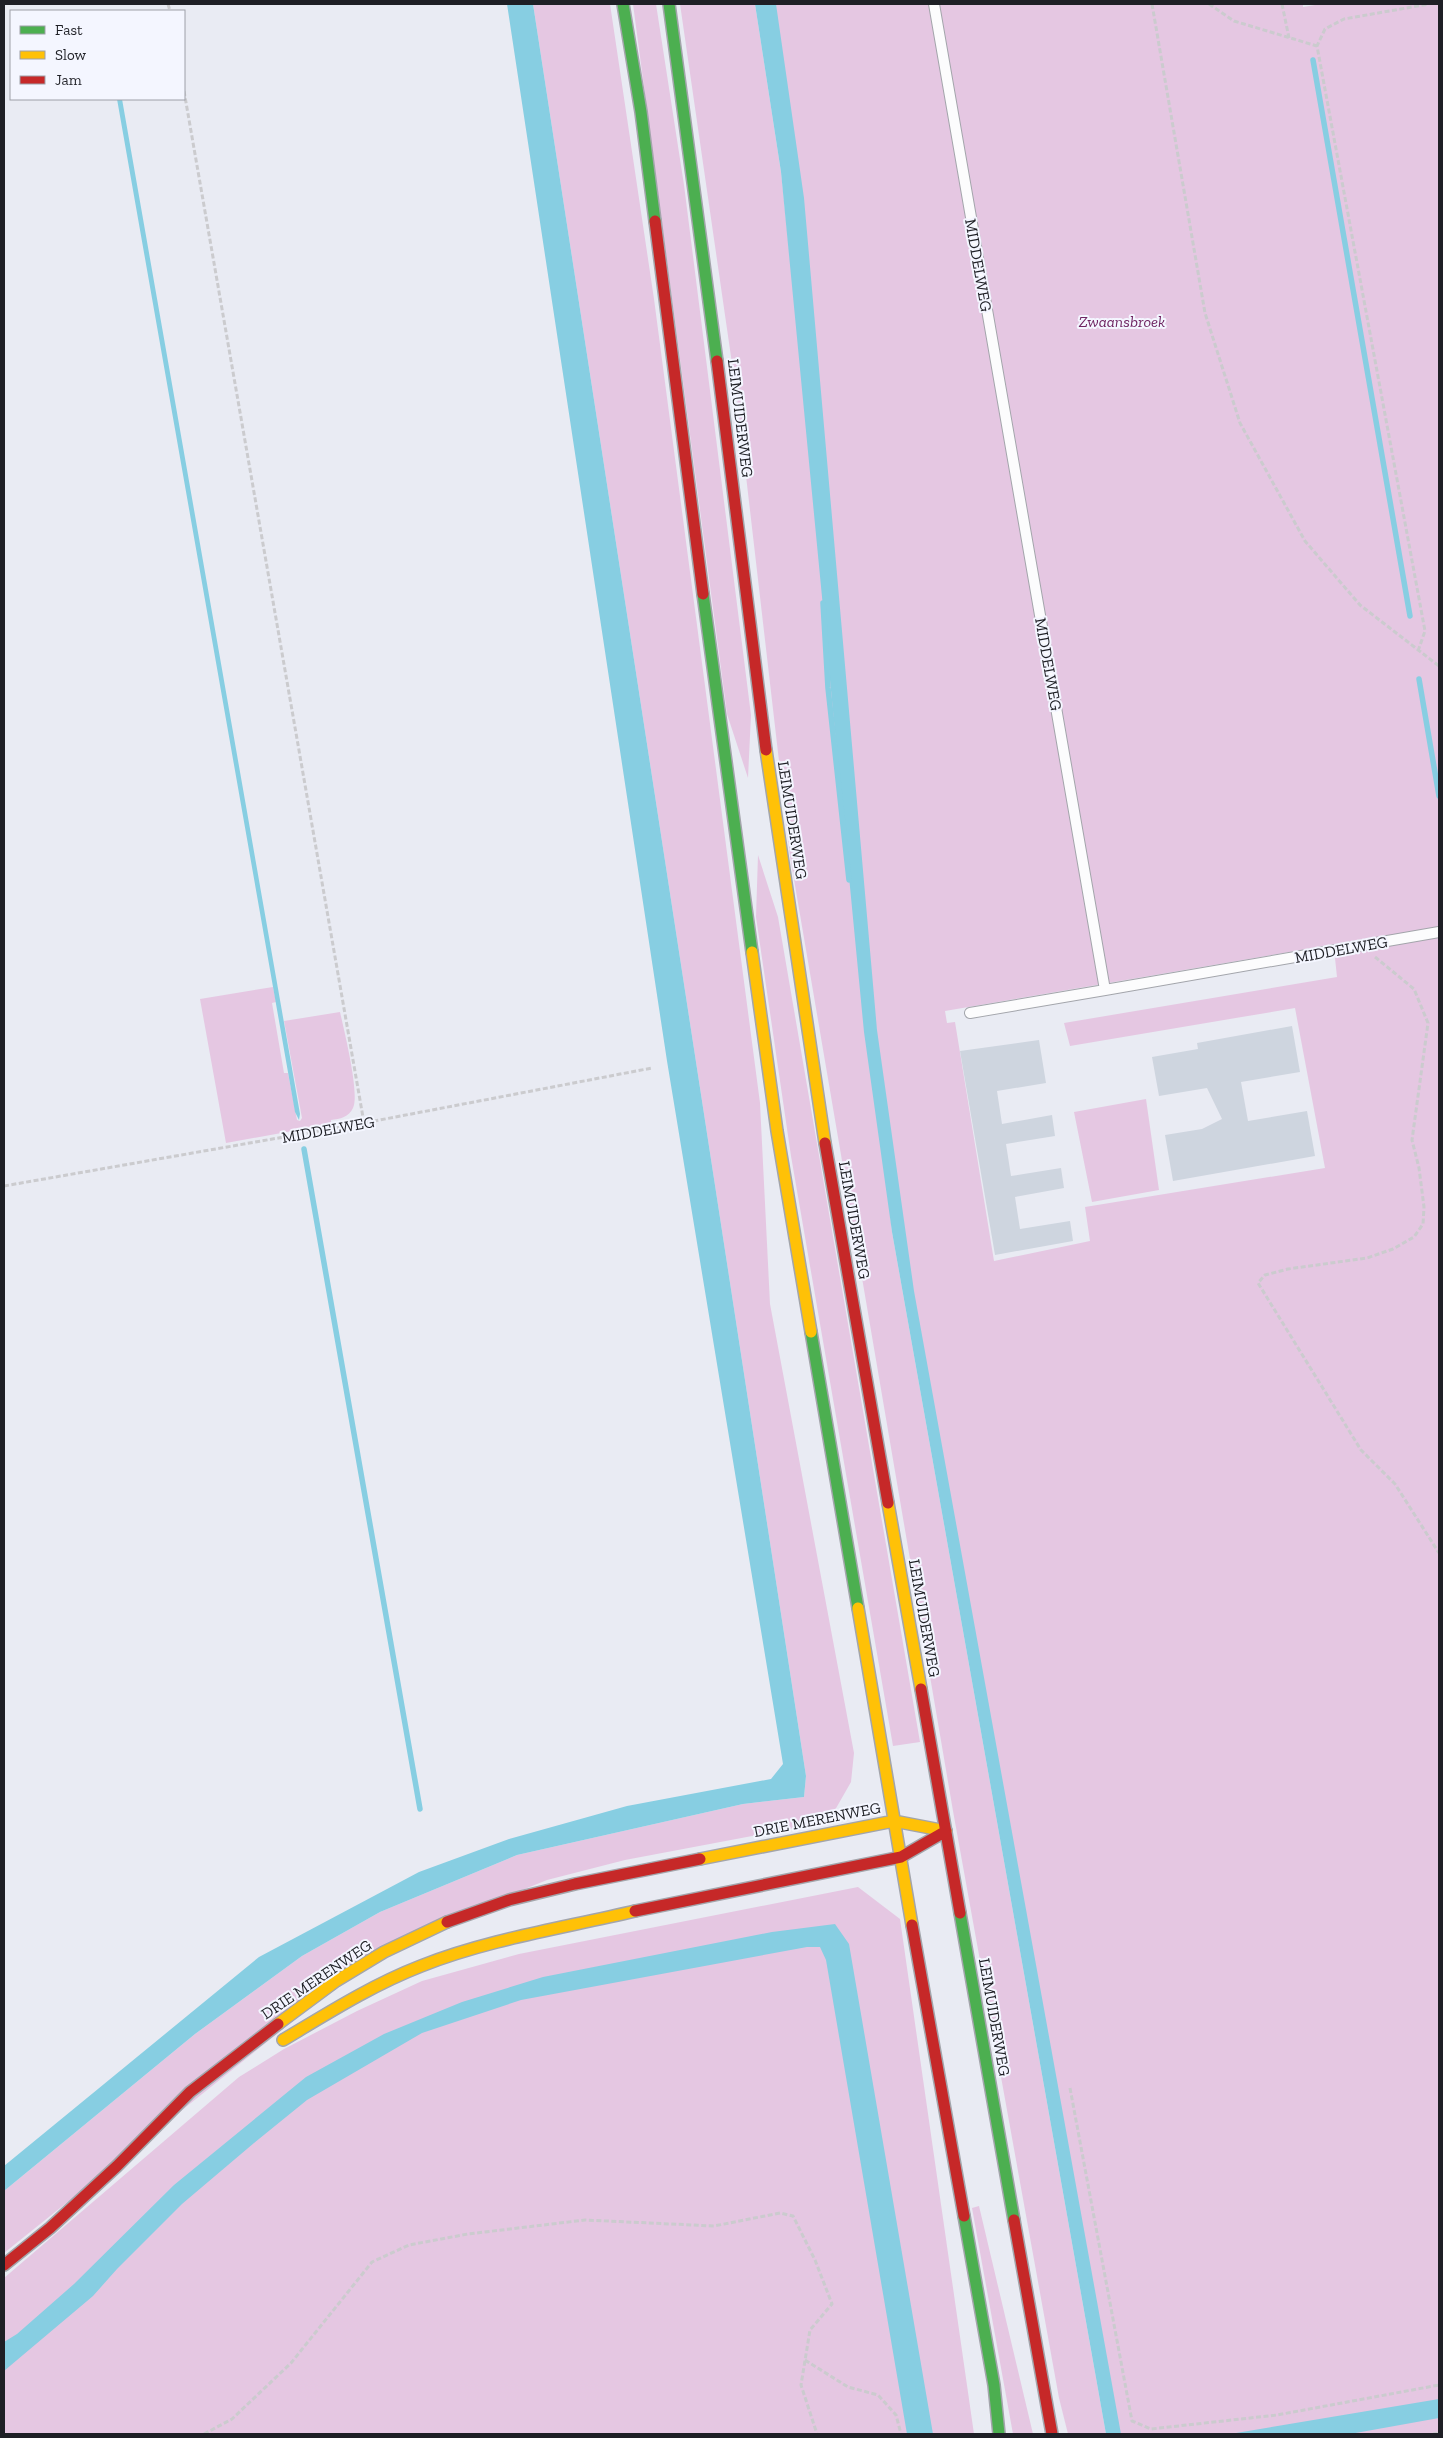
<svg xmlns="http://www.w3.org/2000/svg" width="1443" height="2438" font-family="'Zilla Slab',serif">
<rect width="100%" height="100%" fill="#e9ebf3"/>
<path fill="#e5c7e2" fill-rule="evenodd" d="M533 4H610L654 299 760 1103 770 1304 854 1753 851 1782 835 1810 811 1825 625 1860 547 1880 389 1944 4 2253V2191L195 2034 302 1956 380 1912 517 1855 743 1804 804 1797 806 1776Z
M633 4H656L684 185 751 715 748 778 727 714Z
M680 4H755L781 172 892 1232 1106 2434H1068L1059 2398 953 1811 790 856 737 398Z
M766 4H1303V7L1321 4H1439V2434H1109L868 1037 877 1035ZM1336 944 1339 957 1335 958 1337 977 1064 1023 1070 1046 1295 1008 1325 1168 1085 1207 1090 1241 994 1261 955 1022 947 1023 945 1011Z
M758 855 778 917 920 1742 893 1746 791 1156 756 917Z
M273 987 276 1002 272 1003 284 1073H288L297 1120 300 1121 302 1118 284 1021 340 1012C344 1030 360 1094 353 1108 349 1117 340 1119 331 1120V1124L226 1143 200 999Z
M1146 1099 1159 1190 1092 1202 1074 1112Z
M858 1887 900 1919 974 2434H4V2278L239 2077 284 2049 357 2011 422 1981 519 1954Z
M979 2206 1033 2434H1013L972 2208Z"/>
<path fill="#87cee2" d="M507 4H533L806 1776 804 1797 743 1804 517 1855 380 1912 302 1956 195 2034 4 2191V2166L259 1957 419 1872 509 1839 627 1806 771 1779 783 1764 667 1061Z
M755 4H776L804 198 877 1030 914 1291 1121 2434H1106L892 1232 864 1032 781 172Z
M117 99H122L300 1114 299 1120 295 1112Z
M835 1924 849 1944 933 2434H907L826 1960 820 1947H807L521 2000 422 2033 307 2100 254 2143 182 2204 117 2269 93 2296 4 2371V2342L17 2334 74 2284 174 2185 306 2077 384 2034 462 2002 543 1977 772 1932Z
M1439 2399V2418L1350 2434H1230Z"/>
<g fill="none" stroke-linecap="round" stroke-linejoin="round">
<path stroke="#87cee2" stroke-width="5.5" d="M1313 60 1410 616
M823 603 828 688 849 880
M1419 679 1439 796
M304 1149 420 1809"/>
</g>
<path fill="#ced5df" d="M1292 1026 1300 1072 1241 1082 1248 1121 1307 1111 1315 1156 1173 1181 1165 1135 1202 1129 1222 1119 1207 1088 1159 1096 1152 1057 1198 1049 1197 1043Z
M1039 1040 1046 1083 997 1091 1002 1124 1052 1115 1055 1136 1006 1144 1011 1176 1061 1168 1064 1188 1015 1197 1020 1229 1070 1221 1073 1241 995 1255 960 1051Z"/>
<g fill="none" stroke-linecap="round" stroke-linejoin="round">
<g stroke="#a3a5ab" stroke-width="12">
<path id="lane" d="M934 4 1105 990 1439 932
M970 1013 1105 990"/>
</g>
<g stroke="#a3a5ab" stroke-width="14">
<path id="fast" d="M623 4 641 112 655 221
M669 4 717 361
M703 594 752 952
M811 1332 858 1608
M960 1913 1014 2220
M964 2216 994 2385 999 2434"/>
</g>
<g stroke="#a3a5ab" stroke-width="14">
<path id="slow" d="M766 750 825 1143
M752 952 777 1131 811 1332
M888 1503 921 1689
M858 1608 912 1925
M700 1859 894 1821 946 1831
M278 2024 336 1981 384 1952 447 1922
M283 2040C328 2013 372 1985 421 1966 489 1939 564 1928 635 1911"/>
</g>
<g stroke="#a3a5ab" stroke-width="14">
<path id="jam" d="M655 221 703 594
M717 361 766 750
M825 1143 888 1503
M921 1689 960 1913
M635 1911 901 1857 946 1831
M447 1922 509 1900 575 1884 700 1859
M912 1925 964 2216
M1014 2220 1052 2434
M4 2265 50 2228 117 2166 190 2092 278 2024"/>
</g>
<path stroke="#cbcbce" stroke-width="3" stroke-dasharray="5 2.5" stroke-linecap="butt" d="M168 4 170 11
M1152 4 1205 313 1240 423 1305 541 1360 605 1439 666
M1209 4 1234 21 1317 46
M1282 4 1289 38
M184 91 364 1123
M1418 651 1425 631 1317 46 1325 29 1344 19 1429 4
M1375 957 1414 989 1428 1023 1412 1140 1419 1168 1424 1207 1423 1224 1414 1237 1393 1249 1367 1258 1288 1269 1265 1275 1258 1283 1361 1450 1395 1484 1439 1553
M4 1186 364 1123 652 1068
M1070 2088 1132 2421 1151 2429 1277 2415 1439 2385
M805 2360 848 2387 878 2395 896 2415 901 2434
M204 2434 232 2419 291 2363 372 2262 409 2245 468 2234 585 2220 714 2226 780 2213 793 2216 815 2260 832 2304 810 2330 801 2385 817 2434
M1433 2434 1439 2433"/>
<use href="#lane" stroke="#fcfcfd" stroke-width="10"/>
<use href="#fast" stroke="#4caf50" stroke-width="11"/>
<use href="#slow" stroke="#ffc107" stroke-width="11"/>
<use href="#jam" stroke="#c62828" stroke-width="11"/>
</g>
<g text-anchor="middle" stroke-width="4" stroke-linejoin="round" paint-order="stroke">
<g font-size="16" fill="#1e1f25" stroke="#f4f6ff">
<text transform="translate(979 265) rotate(80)" y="6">MIDDELWEG</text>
<text transform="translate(741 418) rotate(83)" y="6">LEIMUIDERWEG</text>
<text transform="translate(1049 664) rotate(80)" y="6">MIDDELWEG</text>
<text transform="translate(793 820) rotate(81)" y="6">LEIMUIDERWEG</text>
<text transform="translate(1341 949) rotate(-10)" y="6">MIDDELWEG</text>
<text transform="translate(328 1129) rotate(-10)" y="6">MIDDELWEG</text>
<text transform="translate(855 1220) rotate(80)" y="6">LEIMUIDERWEG</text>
<text transform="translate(925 1618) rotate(80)" y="6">LEIMUIDERWEG</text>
<text transform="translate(817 1819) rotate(-11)" y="6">DRIE MERENWEG</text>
<text transform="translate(316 1979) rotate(-34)" y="6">DRIE MERENWEG</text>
<text transform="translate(995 2017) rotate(80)" y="6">LEIMUIDERWEG</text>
</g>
<g font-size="16" font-style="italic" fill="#6f2462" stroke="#f4f6ff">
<text x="1122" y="327">Zwaansbroek</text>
</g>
</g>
<rect width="1443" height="2438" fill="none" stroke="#1e1f25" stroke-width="10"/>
<rect x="10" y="10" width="175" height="90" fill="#f4f6ff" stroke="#9ea0a8"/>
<rect x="20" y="26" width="25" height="8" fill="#4caf50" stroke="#9ea0a8"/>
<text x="55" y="35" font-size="15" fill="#1e1f25">Fast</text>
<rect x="20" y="51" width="25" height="8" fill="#ffc107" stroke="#9ea0a8"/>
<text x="55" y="60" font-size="15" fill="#1e1f25">Slow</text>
<rect x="20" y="76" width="25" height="8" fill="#c62828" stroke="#9ea0a8"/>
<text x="55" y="85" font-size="15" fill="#1e1f25">Jam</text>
</svg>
